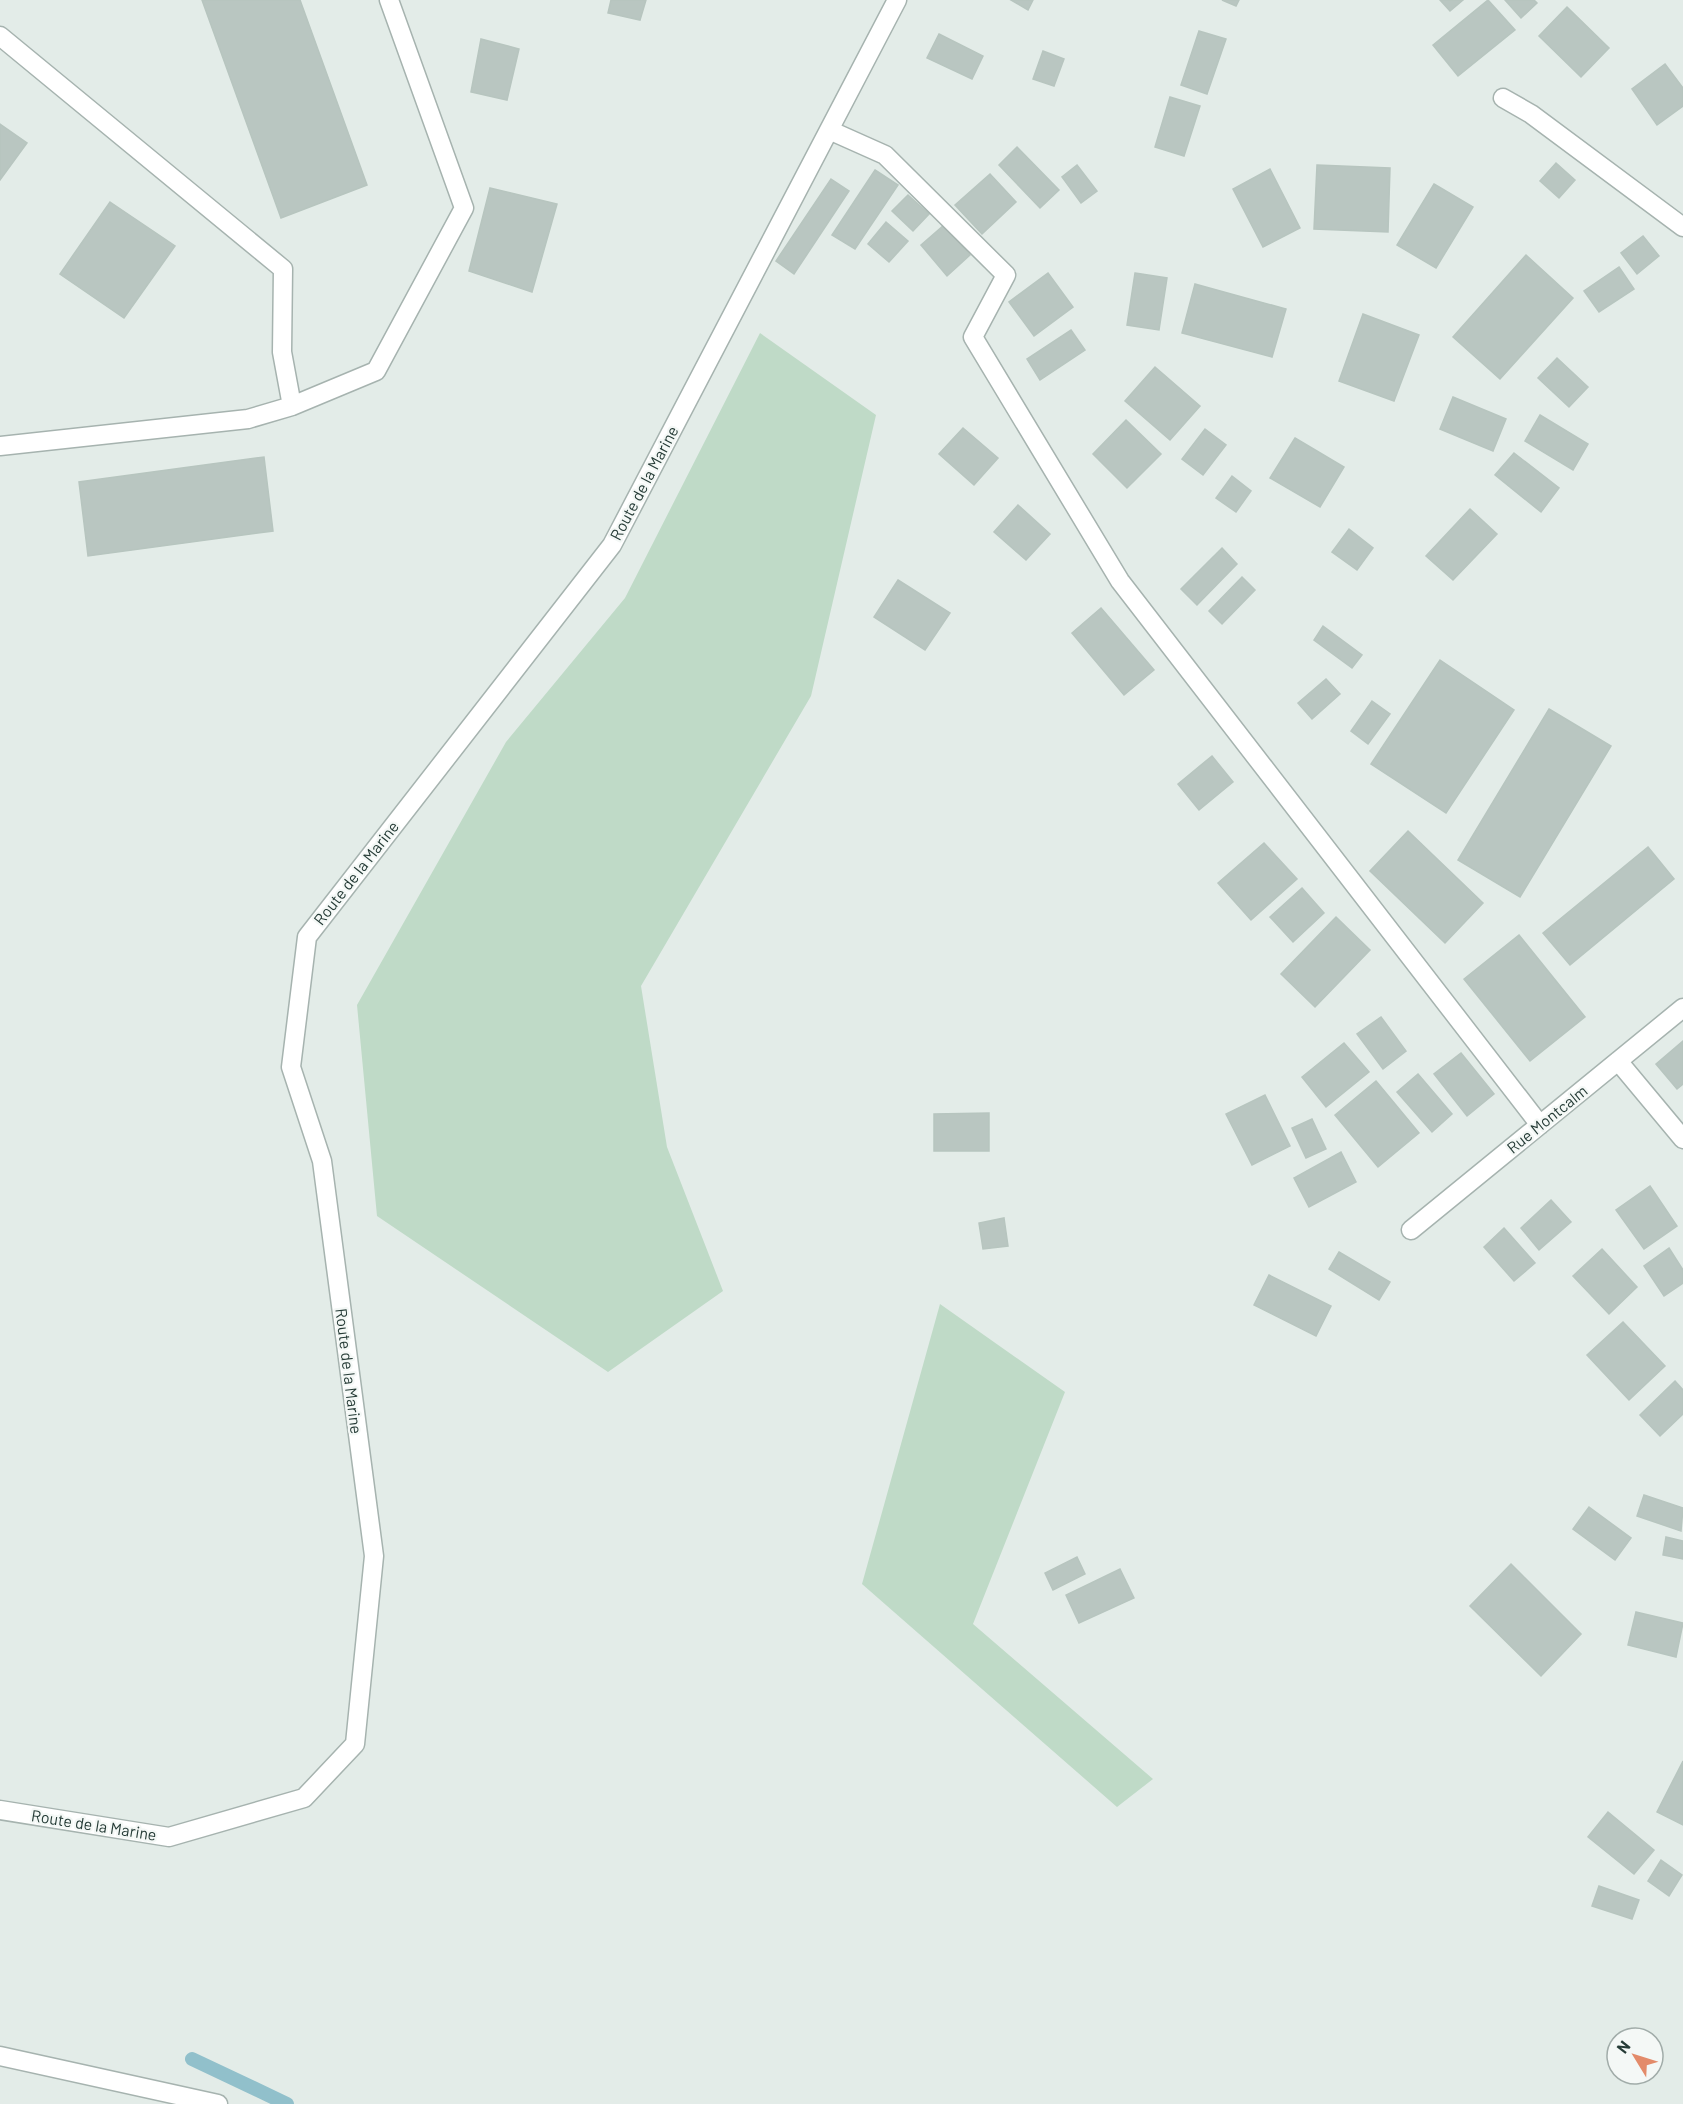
<svg xmlns="http://www.w3.org/2000/svg" width="1683" height="2104" font-family="Barlow,sans-serif">
<rect width="100%" height="100%" fill="#e3ece8"/>
<path fill="#bfdac7" d="M760 333 876 415 811 696 641 986 667 1147 723 1291 608 1372 377 1216 357 1005 506 742 625 598Z
M940 1304 1065 1392 973 1624 1153 1779 1117 1807 862 1584Z"/>
<g fill="none" stroke-linecap="round" stroke-linejoin="round">
<path stroke="#91c0cb" stroke-width="14" d="M192 2059 287 2104"/>
</g>
<path fill="#b9c6c1" stroke="#b7c5bf" stroke-width="1.5" d="M202 0H300L367 185 281 218Z
M611 0H646L640 20 608 13Z
M1011 0H1033L1028 10Z
M1222 0H1239L1236 6Z
M1440 0H1463L1450 11Z
M1488 0 1515 30 1458 76 1433 45Z
M1505 0H1534L1537 3 1521 18Z
M1567 7 1609 48 1581 77 1539 36Z
M1199 31 1226 39 1207 94 1181 85Z
M939 34 983 56 972 79 927 58Z
M481 39 519 49 507 100 471 92Z
M1043 51 1064 59 1054 86 1033 79Z
M1665 64 1683 88V106L1657 125 1632 89Z
M1170 97 1200 106 1184 156 1155 147Z
M0 124 27 143 0 180Z
M1017 147 1059 190 1040 208 999 165Z
M1556 163 1575 180 1559 198 1540 181Z
M1077 165 1097 191 1081 203 1062 177Z
M1317 165 1390 168 1388 232 1314 229Z
M1270 169 1300 228 1263 247 1233 189Z
M875 170 898 185 855 249 832 235Z
M990 174 1016 202 982 234 955 205Z
M831 179 849 191 794 274 776 261Z
M1434 184 1473 207 1436 268 1397 245Z
M490 188 557 204 532 292 469 271Z
M908 195 929 214 913 231 892 211Z
M110 202 175 246 124 318 60 274Z
M886 222 908 241 889 262 868 244Z
M944 225 970 255 947 276 921 245Z
M1643 236 1659 256 1637 274 1621 253Z
M1526 255 1573 298 1500 379 1453 337Z
M1619 267 1634 289 1599 312 1584 291Z
M1048 273 1073 307 1034 336 1009 302Z
M1135 273 1167 278 1159 330 1127 325Z
M1195 284 1286 309 1272 357 1182 333Z
M1363 314 1419 335 1394 401 1339 381Z
M1071 330 1085 350 1040 380 1027 359Z
M1557 358 1588 387 1569 407 1538 378Z
M1155 367 1200 406 1170 440 1125 401Z
M1453 397 1506 419 1493 451 1440 429Z
M1540 415 1588 444 1573 470 1525 441Z
M1126 420 1161 454 1127 488 1093 454Z
M963 428 998 458 974 485 939 454Z
M1205 429 1226 445 1203 475 1182 459Z
M1295 438 1344 467 1320 507 1270 478Z
M1514 453 1559 488 1541 512 1495 475Z
M264 457 273 531 88 556 79 482Z
M1232 476 1251 491 1236 512 1216 498Z
M1018 505 1050 534 1026 560 994 532Z
M1470 509 1497 534 1453 580 1426 556Z
M1349 529 1373 548 1357 570 1332 552Z
M1222 548 1237 564 1197 605 1181 589Z
M1242 577 1255 590 1222 624 1209 611Z
M898 580 950 613 925 650 874 617Z
M1101 608 1154 670 1124 695 1072 633Z
M1323 626 1362 655 1352 668 1314 640Z
M1440 660 1514 710 1446 813 1371 764Z
M1326 679 1340 694 1312 719 1298 703Z
M1372 701 1390 714 1368 744 1351 731Z
M1549 709 1611 746 1520 897 1458 860Z
M1212 756 1233 782 1199 810 1178 784Z
M1408 831 1483 903 1445 943 1370 871Z
M1264 843 1297 879 1251 920 1218 883Z
M1648 847 1674 879 1570 965 1543 933Z
M1302 888 1324 913 1293 942 1270 917Z
M1336 917 1370 950 1315 1007 1281 974Z
M1519 935 1585 1017 1530 1061 1464 979Z
M1381 1017 1406 1051 1383 1069 1357 1034Z
M1683 1041V1084L1677 1089 1656 1064Z
M1344 1043 1369 1072 1326 1107 1302 1077Z
M1461 1053 1494 1094 1467 1116 1434 1074Z
M1418 1074 1452 1114 1432 1132 1397 1092Z
M1376 1081 1419 1133 1378 1167 1335 1115Z
M1265 1095 1290 1146 1252 1165 1226 1114Z
M989 1113V1151H934V1114Z
M1312 1119 1326 1149 1306 1158 1292 1128Z
M1341 1152 1356 1182 1309 1207 1294 1178Z
M1650 1186 1677 1226 1644 1249 1616 1210Z
M1551 1200 1571 1222 1539 1250 1521 1228Z
M1004 1218 1008 1246 983 1249 979 1223Z
M1504 1228 1535 1263 1514 1281 1484 1247Z
M1669 1248 1683 1270V1283L1664 1296 1644 1266Z
M1602 1249 1637 1287 1609 1314 1573 1276Z
M1339 1252 1390 1282 1379 1300 1329 1269Z
M1269 1275 1331 1306 1316 1336 1254 1305Z
M1623 1322 1665 1366 1629 1400 1587 1355Z
M1675 1381 1683 1390V1414L1660 1436 1640 1415Z
M1644 1495 1683 1508 1681 1531 1637 1516Z
M1589 1507 1631 1538 1615 1560 1573 1529Z
M1666 1537 1683 1541V1559L1663 1555Z
M1077 1557 1085 1574 1053 1590 1045 1573Z
M1511 1564 1581 1634 1541 1676 1470 1606Z
M1120 1569 1134 1598 1079 1623 1066 1595Z
M1636 1612 1683 1623 1676 1657 1628 1645Z
M1683 1761V1825L1657 1812Z
M1608 1812 1654 1850 1634 1874 1588 1837Z
M1661 1860 1682 1875 1669 1896 1648 1881Z
M1599 1886 1639 1900 1632 1919 1592 1906Z"/>
<g fill="none" stroke-linecap="round" stroke-linejoin="round">
<g stroke="#a6b3af" stroke-width="21">
<path id="minor" d="M0 36 283 269 282 352 292 406
M1503 98 1531 114 1683 227
M829 130 885 155 1006 275 973 337 1120 581 1540 1125
M0 446 248 419 292 406 376 371 464 208 389 0
M1618 1061 1683 1139
M1411 1230 1683 1008
M0 1810 169 1837 304 1798 355 1744 374 1556 322 1161 291 1067 307 937 612 545 897 0
M0 2056 218 2104"/>
</g>
<use href="#minor" stroke="#fff" stroke-width="18"/>
</g>
<g text-anchor="middle" stroke-width="4.5" stroke-linejoin="round" paint-order="stroke">
<g font-size="16" fill="#253b36" stroke="#f4f8f6">
<text transform="translate(644 483) rotate(-62)" y="6">Route de la Marine</text>
<text transform="translate(356 873) rotate(-52)" y="6">Route de la Marine</text>
<text transform="translate(1547 1119) rotate(-39)" y="6">Rue Montcalm</text>
<text transform="translate(349 1371) rotate(83)" y="6">Route de la Marine</text>
<text transform="translate(94 1825) rotate(9)" y="6">Route de la Marine</text>
</g>
</g>
<g transform="translate(1635 2056) rotate(308)"><circle r="28" fill="#f4f8f6" stroke="#a1aca9" stroke-width="1.5"/>
<path d="M0-4.5L10 22L0 15L-10 22Z" fill="#e38b6a"/>
<text y="-9" font-size="16" font-weight="bold" text-anchor="middle" fill="#253b36">N</text>
</g>
</svg>
